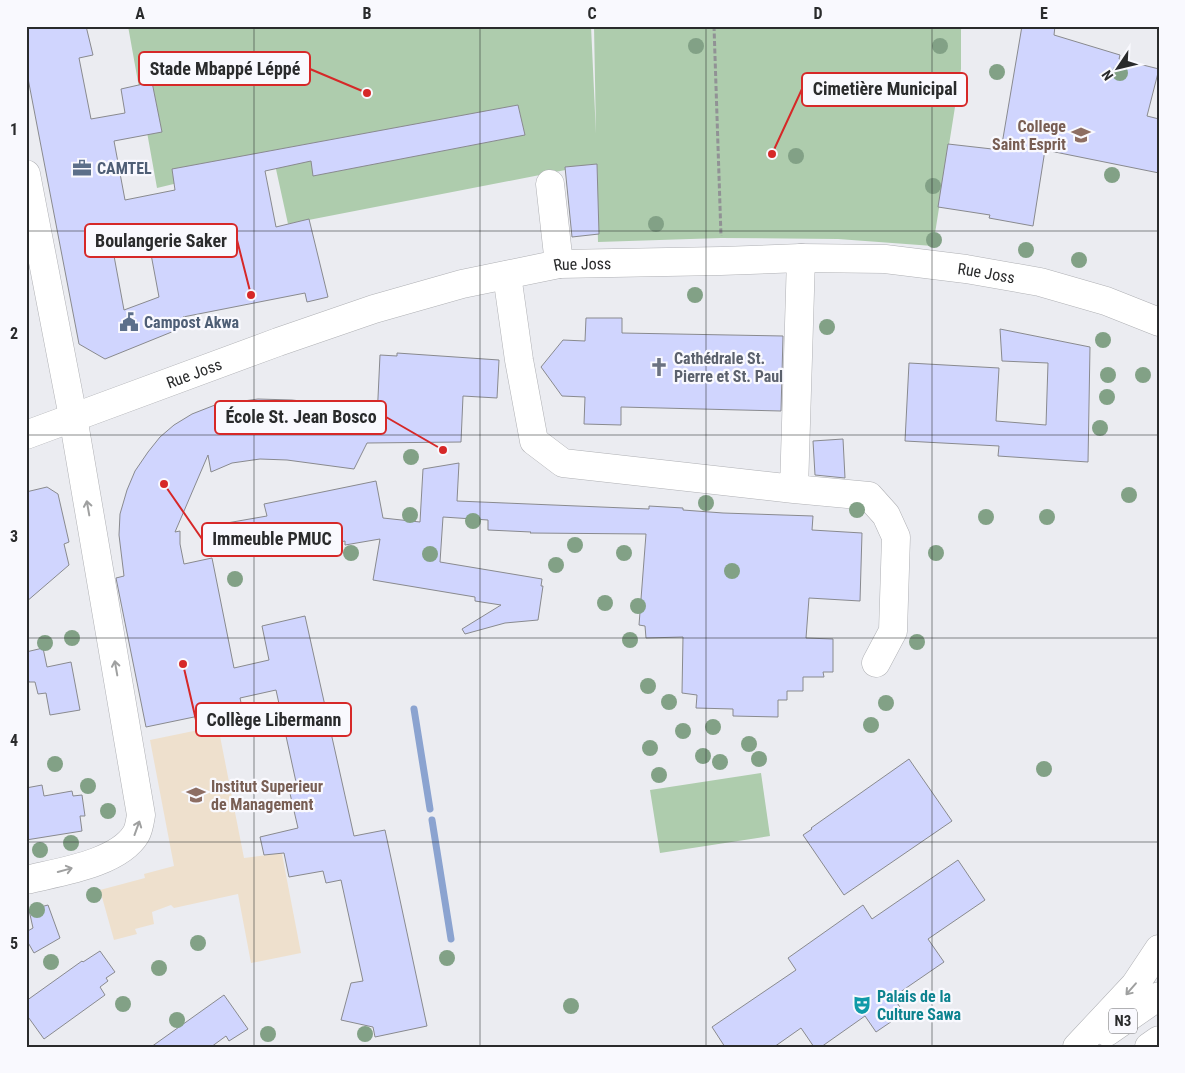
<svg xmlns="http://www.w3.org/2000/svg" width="1185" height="1073" font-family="'Roboto Condensed',sans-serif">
<rect width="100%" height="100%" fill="#ebecf1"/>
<path fill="#eee0cd" d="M218 726 244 858 274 854 281 849 301 953 251 963 238 894 174 908 171 905 152 912 154 924 135 929 137 934 114 940 100 890 145 878 144 874 174 866 150 740Z"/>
<path fill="#aeccad" d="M128 26H591L596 134 594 26H961V69L933 246 838 239 721 238 598 242 596 164 288 224 274 160 157 188Z
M761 773 770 836 660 853 650 790Z"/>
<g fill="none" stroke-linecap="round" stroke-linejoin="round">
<path stroke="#8ba3d0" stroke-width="7" d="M414 709 430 809
M432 820 451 939"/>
</g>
<path fill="#d0d5fe" stroke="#898a8e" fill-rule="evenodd" d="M38 26H86L93 55 79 58 91 119 125 113 121 89 152 82 162 132 114 141 125 200 175 190 172 169 518 105 525 135 313 176 311 161 265 171 276 227 309 219 328 297 307 302 305 293 183 317 184 327 105 359 79 344 26 68V29ZM148 238 159 297 124 310 112 245Z
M1022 26H1055L1054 35 1120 55 1119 59 1159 69 1147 116 1159 119V173L1045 150 1033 226 989 218 990 215 938 207 948 144 1001 150Z
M597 164 599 234 572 237 565 167Z
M586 318H622V333L783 336 781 411 621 407V425L584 424 585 397 562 396 541 367 563 340 585 341Z
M1000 329 1090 347 1088 462 998 456 999 446 905 441 909 363 999 368 996 421 1046 425 1048 363 1002 361Z
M397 353 499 360 497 398 463 396 461 442 367 443 354 469 287 460 260 459 232 463 211 472 208 455 175 532 180 531V544L184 564 212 558 234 668 269 660 262 626 305 616 354 836 385 830 427 1026 375 1037 373 1027 341 1020 351 983 363 981 341 880 326 883 323 871 289 877 284 853 264 855 260 837 298 828 288 785 296 782 276 690 240 698 242 707 146 727 116 578 124 576 119 535 120 514 127 490 135 471 148 452 160 437 174 425 192 414 215 405 258 399 292 400 319 403 377 419 380 355 397 356Z
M843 439 845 478 815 475 813 441Z
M459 463 457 501 649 509V506L683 508V510L723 513 813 516 812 530 862 533 860 601 809 598 806 638 833 639V672H823L824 677H803V691H787V700H778V717L733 716V709L696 708 697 695 682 693 683 637 646 638 645 626 639 625 646 534 530 533 531 532 488 530V520L443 517 440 562 542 579 541 586H543L538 620 505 623 465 634 462 629 501 605 475 601V597L373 580 380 539 345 545V541L274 554 271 540 226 548 221 524 267 516 264 504 376 481 383 518 420 522 423 469Z
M47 487 58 494 69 542 64 544 69 565 26 602V492Z
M43 648 47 667 71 662 80 710 50 715 46 693 38 694 35 682H29L26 672V652Z
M909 759 952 821 844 895 803 835 812 829 811 828Z
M42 785 44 796 72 791 73 796 82 795 85 816H80L82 831 26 840V788Z
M958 860 985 900 928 939 944 962 893 997 904 1013 876 1032 865 1016 821 1047H814L801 1028 774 1047H725L712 1027 796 970 788 958 863 905 872 919Z
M48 905 60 938 34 953 26 939V932L33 928 29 910Z
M100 951 115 972 106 978 108 981 100 987 105 995 44 1039 26 1014V1001L82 961 83 962Z
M224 995 248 1029 229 1041 226 1036 211 1047H151Z"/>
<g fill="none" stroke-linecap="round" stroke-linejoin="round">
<g stroke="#afb0b4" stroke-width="29">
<path id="minor" d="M26 174 73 417 141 815C140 821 139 829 136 834 118 864 58 872 26 880
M550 184 559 264
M507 275 519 360 534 441 563 463 794 489 801 258
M794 489 869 496 886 515 896 537 893 631 876 663"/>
</g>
<g stroke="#afb0b4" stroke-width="29">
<g id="major">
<path id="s1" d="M26 435 278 342 374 309 462 284 559 264 721 261 801 258 885 259 966 269 1040 282 1106 301 1159 322"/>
</g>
</g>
<g stroke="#afb0b4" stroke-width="29">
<path id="highway" d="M1107 1032 1159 996
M1077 1047 1135 985 1159 949
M1149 1047 1159 1040"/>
</g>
<path stroke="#919295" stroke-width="3" stroke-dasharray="5 2.5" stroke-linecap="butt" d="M714 26 721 236"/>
<use href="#minor" stroke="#fff" stroke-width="28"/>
<use href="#major" stroke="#fff" stroke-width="28"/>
<use href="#highway" stroke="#fff" stroke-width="28"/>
</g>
<g fill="#82a186">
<circle cx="696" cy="46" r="8"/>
<circle cx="940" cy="46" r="8"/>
<circle cx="997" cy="72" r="8"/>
<circle cx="1120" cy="73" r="8"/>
<circle cx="796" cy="156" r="8"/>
<circle cx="1112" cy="175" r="8"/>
<circle cx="933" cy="186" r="8"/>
<circle cx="656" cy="224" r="8"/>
<circle cx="934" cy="240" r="8"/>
<circle cx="1026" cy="250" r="8"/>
<circle cx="1079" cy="260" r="8"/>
<circle cx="695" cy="295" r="8"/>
<circle cx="827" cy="327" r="8"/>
<circle cx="1103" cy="340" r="8"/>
<circle cx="1108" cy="375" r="8"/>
<circle cx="1143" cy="375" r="8"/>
<circle cx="1107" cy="397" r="8"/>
<circle cx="1100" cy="428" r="8"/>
<circle cx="411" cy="457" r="8"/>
<circle cx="1129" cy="495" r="8"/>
<circle cx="706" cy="503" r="8"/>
<circle cx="857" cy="510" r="8"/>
<circle cx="410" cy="515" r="8"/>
<circle cx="986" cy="517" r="8"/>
<circle cx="1047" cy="517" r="8"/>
<circle cx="473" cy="521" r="8"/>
<circle cx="575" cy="545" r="8"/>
<circle cx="351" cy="553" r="8"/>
<circle cx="624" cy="553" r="8"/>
<circle cx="936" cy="553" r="8"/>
<circle cx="430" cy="554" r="8"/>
<circle cx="556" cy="565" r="8"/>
<circle cx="732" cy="571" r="8"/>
<circle cx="235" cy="579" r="8"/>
<circle cx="605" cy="603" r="8"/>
<circle cx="638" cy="606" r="8"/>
<circle cx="72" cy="638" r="8"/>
<circle cx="630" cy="640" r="8"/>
<circle cx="917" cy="642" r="8"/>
<circle cx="45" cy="643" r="8"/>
<circle cx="648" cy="686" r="8"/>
<circle cx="669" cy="702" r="8"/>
<circle cx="886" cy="703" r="8"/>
<circle cx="871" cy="725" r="8"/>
<circle cx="713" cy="727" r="8"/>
<circle cx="683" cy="731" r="8"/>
<circle cx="749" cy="744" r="8"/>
<circle cx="650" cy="748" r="8"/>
<circle cx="703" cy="756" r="8"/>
<circle cx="759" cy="759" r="8"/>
<circle cx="720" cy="762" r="8"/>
<circle cx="55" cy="764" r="8"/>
<circle cx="1044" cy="769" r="8"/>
<circle cx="659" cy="775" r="8"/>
<circle cx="88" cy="786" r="8"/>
<circle cx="108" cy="811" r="8"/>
<circle cx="71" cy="843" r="8"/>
<circle cx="40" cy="850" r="8"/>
<circle cx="94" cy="895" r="8"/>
<circle cx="37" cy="910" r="8"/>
<circle cx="198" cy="943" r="8"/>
<circle cx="447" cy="958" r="8"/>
<circle cx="51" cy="962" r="8"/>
<circle cx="159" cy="968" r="8"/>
<circle cx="123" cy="1004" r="8"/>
<circle cx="571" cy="1006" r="8"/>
<circle cx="177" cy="1020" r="8"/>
<circle cx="268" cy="1034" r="8"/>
<circle cx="365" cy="1034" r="8"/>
</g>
<defs><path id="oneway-shaft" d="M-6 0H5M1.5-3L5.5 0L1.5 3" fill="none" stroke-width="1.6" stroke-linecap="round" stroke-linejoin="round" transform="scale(1.25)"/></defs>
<g stroke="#9fa0a0">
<use href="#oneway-shaft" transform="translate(88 508) rotate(-100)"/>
<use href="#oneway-shaft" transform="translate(116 668) rotate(-100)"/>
<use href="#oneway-shaft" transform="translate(137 828) rotate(-70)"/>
<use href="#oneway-shaft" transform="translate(65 870) rotate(-15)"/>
<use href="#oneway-shaft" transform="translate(1131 989) rotate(131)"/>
</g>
<path fill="none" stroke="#2a2b2c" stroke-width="1" stroke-opacity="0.55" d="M254 26V1047M480 26V1047M706 26V1047M932 26V1047M26 231H1159M26 435H1159M26 638H1159M26 842H1159"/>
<defs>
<g id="school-bare" transform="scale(1.5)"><path d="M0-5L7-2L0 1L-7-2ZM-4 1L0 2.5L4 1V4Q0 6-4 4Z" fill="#8d6e63" stroke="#f9f9fe" stroke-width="2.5" paint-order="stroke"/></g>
<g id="office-bare" transform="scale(1.5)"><path d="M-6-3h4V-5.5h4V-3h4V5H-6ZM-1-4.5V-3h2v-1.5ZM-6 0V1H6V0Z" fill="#5c6f8a" stroke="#f9f9fe" stroke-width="2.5" paint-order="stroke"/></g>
<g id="civic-bare" transform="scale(1.5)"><path d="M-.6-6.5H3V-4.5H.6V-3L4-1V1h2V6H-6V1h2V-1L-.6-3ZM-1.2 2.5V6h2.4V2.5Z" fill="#5c6f8a" stroke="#f9f9fe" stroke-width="2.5" paint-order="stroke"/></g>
<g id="church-bare" transform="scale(1.5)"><path d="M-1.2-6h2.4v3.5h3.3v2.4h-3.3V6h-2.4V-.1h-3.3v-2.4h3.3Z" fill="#6b7280" stroke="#f9f9fe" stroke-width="2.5" paint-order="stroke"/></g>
<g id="theatre-bare" transform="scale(1.5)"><path d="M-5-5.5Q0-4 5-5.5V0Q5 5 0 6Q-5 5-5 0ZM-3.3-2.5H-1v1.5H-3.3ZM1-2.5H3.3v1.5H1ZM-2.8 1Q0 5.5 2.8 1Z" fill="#0f9aa8" stroke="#f9f9fe" stroke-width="2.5" paint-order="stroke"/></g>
</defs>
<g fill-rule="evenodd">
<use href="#school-bare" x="1081" y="135"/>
<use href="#office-bare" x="82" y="168"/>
<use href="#civic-bare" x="129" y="322"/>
<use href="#church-bare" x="659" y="367"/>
<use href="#school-bare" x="196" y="795"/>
<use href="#theatre-bare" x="862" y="1005"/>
</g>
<g text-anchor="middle" stroke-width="4.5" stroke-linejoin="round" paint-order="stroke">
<rect fill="#f9f9fe" stroke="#68696b" stroke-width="1" x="1109" y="1008.5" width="28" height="25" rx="4"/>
<g font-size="15" font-weight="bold" fill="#2a2b2c">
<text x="1123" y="1026">N3</text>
</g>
<g font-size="16" font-weight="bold" fill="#785e54" stroke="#f9f9fe" text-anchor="end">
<text x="1066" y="132">College<tspan x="1066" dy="18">Saint Esprit</tspan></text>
<text x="211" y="792" text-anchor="start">Institut Superieur<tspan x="211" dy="18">de Management</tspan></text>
</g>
<g font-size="16" font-weight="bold" fill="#4e5e75" stroke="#f9f9fe" text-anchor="start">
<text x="97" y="174">CAMTEL</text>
<text x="144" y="328">Campost Akwa</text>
</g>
<g font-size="16" fill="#2a2b2c" stroke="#f9f9fe">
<text dy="6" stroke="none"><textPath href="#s1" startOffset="584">Rue Joss</textPath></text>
<text dy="6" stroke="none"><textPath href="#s1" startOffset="989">Rue Joss</textPath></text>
<text dy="6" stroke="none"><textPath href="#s1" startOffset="179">Rue Joss</textPath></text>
</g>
<g font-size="16" font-weight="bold" fill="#5b616d" stroke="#f9f9fe" text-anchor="start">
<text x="674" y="364">Cathédrale St.<tspan x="674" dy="18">Pierre et St. Paul</tspan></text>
</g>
<g font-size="16" font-weight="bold" fill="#0d838f" stroke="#f9f9fe" text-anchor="start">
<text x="877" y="1002">Palais de la<tspan x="877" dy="18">Culture Sawa</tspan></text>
</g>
</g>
<path fill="none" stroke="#d62828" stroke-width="2" d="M367 93L310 69M772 154L802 89M251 295L237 240M443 450L386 417M164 484L202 539M183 664L196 720"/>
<g fill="#d62828" stroke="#f9f9fe" stroke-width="2">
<circle cx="367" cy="93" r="5"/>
<circle cx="772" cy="154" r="5"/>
<circle cx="251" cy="295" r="5"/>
<circle cx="443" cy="450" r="5"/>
<circle cx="164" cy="484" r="5"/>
<circle cx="183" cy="664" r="5"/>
</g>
<g fill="#f9f9fe" stroke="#d62828" stroke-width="2">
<rect x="139" y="52" width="171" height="33" rx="5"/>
<rect x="802" y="73" width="165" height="33" rx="5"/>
<rect x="85" y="224" width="152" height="33" rx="5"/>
<rect x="215" y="401" width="171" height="33" rx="5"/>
<rect x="202" y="523" width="140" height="33" rx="5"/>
<rect x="196" y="703" width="155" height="33" rx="5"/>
</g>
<g font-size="18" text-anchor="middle" font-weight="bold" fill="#2a2b2c">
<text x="225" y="75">Stade Mbappé Léppé</text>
<text x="885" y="95">Cimetière Municipal</text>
<text x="161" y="247">Boulangerie Saker</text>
<text x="301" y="423">École St. Jean Bosco</text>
<text x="272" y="545">Immeuble PMUC</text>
<text x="274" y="726">Collège Libermann</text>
</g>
<rect width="1185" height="1073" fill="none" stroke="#f9f9fe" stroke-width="55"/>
<g transform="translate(1118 68) rotate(235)" stroke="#f9f9fe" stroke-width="4" paint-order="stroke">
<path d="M0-4L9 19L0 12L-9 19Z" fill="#2a2b2c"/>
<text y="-8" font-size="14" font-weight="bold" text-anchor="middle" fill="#2a2b2c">N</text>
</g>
<rect x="28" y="28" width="1130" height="1018" fill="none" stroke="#2a2b2c" stroke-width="2"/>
<g font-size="16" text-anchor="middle" font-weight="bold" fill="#2a2b2c">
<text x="140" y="19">A</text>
<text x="367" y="19">B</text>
<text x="592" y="19">C</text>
<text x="818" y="19">D</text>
<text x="1044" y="19">E</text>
<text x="14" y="135">1</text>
<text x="14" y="339">2</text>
<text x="14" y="542">3</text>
<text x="14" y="746">4</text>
<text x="14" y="949">5</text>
</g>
</svg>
